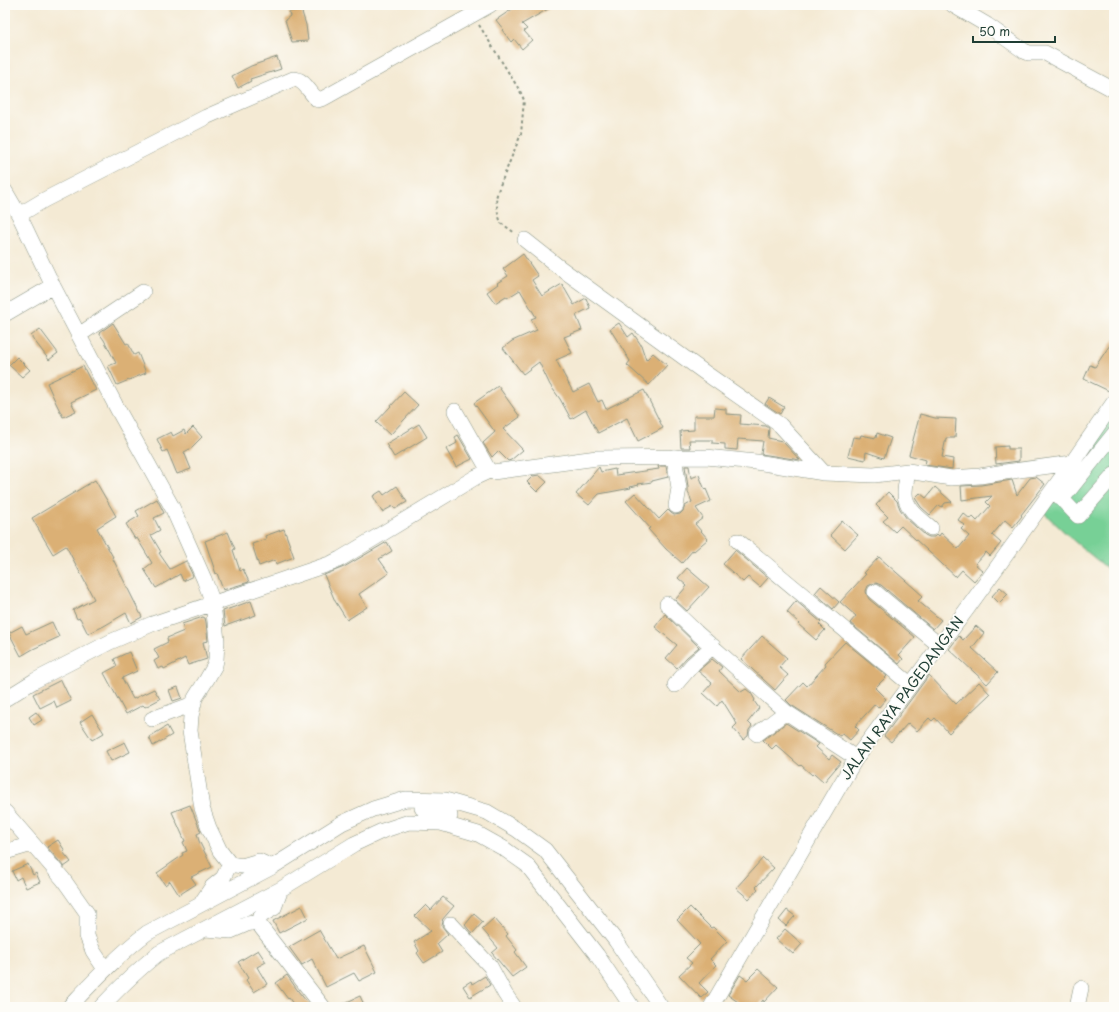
<svg xmlns="http://www.w3.org/2000/svg" width="1119" height="1012" font-family="'Playpen Sans',sans-serif">
<rect width="100%" height="100%" fill="#fdfcf7"/>
<filter id="ink" filterUnits="userSpaceOnUse"><feTurbulence type="fractalNoise" baseFrequency=".025" numOctaves="2"/><feDisplacementMap in="SourceGraphic" scale="8" xChannelSelector="R" yChannelSelector="G"/><feConvolveMatrix kernelMatrix="1 2 1 2 8 2 1 2 1" color-interpolation-filters="sRGB"/></filter>
<filter id="wash" filterUnits="userSpaceOnUse"><feTurbulence type="fractalNoise" baseFrequency=".012" numOctaves="4" result="noise"/><feDisplacementMap in="SourceGraphic" scale="16" xChannelSelector="R" yChannelSelector="G"/><feGaussianBlur stdDeviation="0.9" result="paint"/><feColorMatrix in="noise" values="0 0 0 0 0 0 0 0 0 0 0 0 0 0 0 0 0 1.4 0 .05"/><feComposite in="paint" operator="in"/></filter>
<g filter="url(#wash)">
<rect width="100%" height="100%" fill="#f4ead4"/>
<path fill="#77d096" stroke="#4b8665" d="M1114 408V574L1074 541 1043 512Z"/>
<g id="blocks">
<path fill="#dbb074" d="M518 5H555L522 24 527 29 524 31 532 40 522 49 514 39 511 42 502 30 503 29 496 20Z
M301 9 306 25 308 41 292 42 285 20 290 16 289 12Z
M277 57 281 69 250 79 251 81 238 88 232 76 251 66Z
M523 254 538 276 532 280 542 296 562 284 574 305 586 298 590 308 576 315 582 330 564 337 572 353 556 360 573 392 589 384 598 402 602 400 606 409 644 390 663 428 638 441 627 418 598 433 586 410 571 419 560 399 550 385 539 362 523 374 503 348 512 341 537 330 531 319 536 317 520 290 507 298 506 296 495 303 487 292 498 284 497 283 508 276 503 269Z
M113 323 126 344 128 343 134 355 138 353 146 373 117 385 108 366 116 363 104 340 99 333Z
M619 323 628 337 633 333 641 345 646 360 653 353 667 365 649 385 627 365 630 361 610 329Z
M40 329 58 353 49 360 31 336Z
M1114 339V386L1111 392 1084 379 1090 365 1095 367Z
M17 357 30 370 22 377 9 365Z
M83 366 91 382H92L96 390 71 402 76 411 63 417 56 403 47 383Z
M498 386 520 417 503 429 523 450 511 460 508 461 498 451 492 457 483 443 495 432 474 403Z
M404 392 418 405 390 435 376 422Z
M769 398 784 407 780 414 765 404Z
M715 408 726 409V414L741 415 740 424 766 426 769 428 768 438 782 441 800 460 761 454 763 441 738 439 737 450 725 449V444L712 443V440H689L690 448H681L680 431 694 430V416H714Z
M920 414 935 418 956 419 955 438H946L942 457 953 459 952 469 925 465 926 460 909 455Z
M419 424 427 437 394 457 386 444Z
M193 427 202 437 192 447V448L184 452 191 469 177 474 167 450 163 452 157 439 171 432 173 436 184 430 186 434Z
M877 433 891 438 884 458 866 452 865 460 848 456 853 437 860 438 861 435 876 438Z
M458 435 472 459 456 467 446 449 457 443 455 437Z
M1008 446V449H1019V461L996 464 995 447Z
M658 466H666L668 477 652 481V482L638 484 639 485 630 487 631 488 599 494 589 505 576 494 599 467 601 472 615 469 616 475 659 469Z
M685 466H689L691 478 699 475 705 490 706 489 711 501 696 508 703 518 695 524 708 539 694 551 693 550 682 563 666 549 648 529 650 528 626 501 635 493 659 519 668 510 671 513 674 515 680 514 683 511 685 506 692 502 688 492V487Z
M539 475 547 482 537 492 527 482 533 476Z
M1036 477 1045 484 1021 515 1022 516 1013 527 1005 520 992 535 1001 543 990 556 986 552 975 564 983 571 974 581 962 570 956 577 901 526 895 532 883 521 888 517 876 505 888 492 897 501 900 509 907 519 925 535 929 537H934L937 534 939 536 941 533 958 549 969 536 961 529 965 525 958 520 963 513 970 519 973 517 977 521 990 506 986 502 992 496 962 500 961 486 981 485 1012 480 1017 495 1030 478Z
M95 480 116 516 97 528 113 557H112L142 617 131 623 126 613 104 626 88 634 80 618 77 619 73 610 94 599 66 546 53 554 32 518Z
M397 486 407 502 395 509 393 506 382 512 373 496 381 491 384 495Z
M935 487 952 502 945 503 942 507 939 505 930 515 921 507 915 498 920 493 926 498Z
M157 499 164 513 154 518 160 530 151 535 161 552 159 553 170 569 186 561 193 576 183 581 180 574 156 588 144 569 152 563 137 538 135 539 126 524 139 516 136 511Z
M842 521 858 535 845 549 830 535Z
M284 529 294 557 276 564 275 560 259 566 252 544 266 539 265 536Z
M228 532 235 549 233 550 240 571 243 569 249 582 223 590 217 573 216 574 205 541Z
M387 542 392 551 379 559 389 573 359 594 367 607 347 620 335 601 324 575 344 567Z
M735 550 768 578 760 587 748 577 743 582 723 564Z
M879 557 923 596 918 601 941 620 933 629 881 585 876 583 872 584 868 586 866 591 867 595 869 599 915 637 899 655 903 659 899 664 850 623 856 616 840 602 866 574 864 573Z
M687 568 709 587 687 611 675 600 687 586 678 578Z
M821 586 839 602 833 609 815 593Z
M1000 587 1008 594 999 603 992 596Z
M251 601 256 615 225 626 223 611Z
M796 601 821 622 819 624 825 630 816 640 798 624 799 623 787 612Z
M665 614 699 647 687 657 677 668 666 658 677 645 655 627Z
M203 617 205 618 206 622 208 641 203 642 207 659 188 665 185 658 164 669 163 667 158 669 154 661 159 658 154 649 168 642 167 638 184 631 182 624Z
M52 622 59 637 33 649 21 656 9 633 22 626 26 634Z
M976 626 984 633 972 648 998 672 987 684 949 649 959 636 963 640Z
M762 636 787 658 779 667 788 675 775 690 741 659Z
M845 642 887 676 875 688 886 699 878 708 875 704 855 726 859 730 850 740 842 733 840 736 791 705 786 700 803 682 807 686 826 665 825 663Z
M129 652 137 671 122 678 133 699 154 689 160 699 145 707 143 705 126 714 104 673 117 666 114 659Z
M712 659 722 667 719 671 741 692 746 689 751 693 755 700 754 701 759 708 748 722 752 726 749 730 748 736 743 740 733 728 737 724 722 700 717 706 703 693 712 683 698 671Z
M929 675 956 704 979 682 990 694 949 733 935 718 932 721 929 718 917 731 908 723 891 742 884 736Z
M61 680 71 701 57 708 54 701 40 708 33 694Z
M178 687 182 698 173 701 169 690Z
M36 712 42 720 34 725 29 717Z
M92 714 104 733 92 740 80 722Z
M786 723 819 744 816 747 829 759 832 755 841 762 824 782 814 773 812 775 801 765 800 766 776 745 772 749 763 740Z
M167 726 172 735 153 746 149 737Z
M125 742 130 752 111 761 106 751Z
M190 805 201 832 197 834 199 841 212 867 191 877 196 884 179 895 170 881 165 885 157 873 183 855 182 853 187 851 183 842 185 841 172 812Z
M58 840 65 851 63 852 71 862 64 867 47 847Z
M763 858 774 868 756 887 758 889 749 899 736 888Z
M28 864 33 875 36 873 40 882 26 888 21 877 16 880 12 871Z
M443 897 454 906 442 920 443 921 442 926 448 934 437 944 442 952 424 963 417 953 419 951 414 942 431 931 415 916 426 905 431 910Z
M302 906 308 918 279 933 273 921Z
M690 907 711 928 713 927 727 941 710 959 716 965 699 983 708 992 701 998 679 975 692 963 686 958 700 944 677 920Z
M787 910 795 916 786 926 779 920Z
M474 914 483 922 472 934 465 925Z
M494 918 508 934 506 936 517 950 515 952 526 967 512 977 492 953 498 948 482 929Z
M785 929 802 944 793 954 776 939Z
M319 930 336 959 364 946 377 972 359 981 354 973 326 987 312 959 302 965 289 947Z
M258 950 266 962 257 967 267 984 254 992 246 980 248 978 238 962Z
M758 969 778 987 764 1002 763 1000 758 1007H742L737 1004 738 1002 728 995 740 975 747 980Z
M287 975 298 991 311 1007H295L289 998 288 999 276 983Z
M485 976 490 985 470 997 463 986 471 981 472 984Z
M360 996 365 1007H336Z"/>
</g>
</g>
<g filter="url(#ink)">
<use href="#blocks" fill-opacity="0" stroke="#8a9484" stroke-width="1"/>
<g fill="none" stroke-linecap="round" stroke-linejoin="round">
<g stroke="#8a9484" stroke-width="16">
<path id="minor" d="M953 5 987 25 1024 51 1029 53H1045L1114 90
M5 191 19 215 53 286 117 408 172 507 204 579 213 603 217 641 216 660 215 665 207 679 195 698 191 716 190 731 202 808 209 828 220 851 230 864
M19 215 44 200 206 117 293 79C305 79 309 93 318 100L324 98 490 5
M525 240 559 267 704 372 780 425 824 473
M5 314 53 286
M79 335 143 292
M455 411 489 471
M674 457 679 488 676 506
M908 471C907 478 905 486 905 493 905 509 921 519 931 528
M1053 490 1078 516 1114 475
M1062 499 1114 434
M738 541 911 685
M875 592 939 645
M667 604 696 632 786 712 856 758
M675 685 693 664 713 646
M5 699 34 681 110 642 152 624 332 563 340 559 476 477 489 471 493 472 597 458 706 457 756 462 824 473 874 475 908 471 951 478 980 476 1005 472 1072 463
M152 719 193 704
M757 734 786 712
M422 808 441 810 449 812 450 816 448 820 441 823
M5 812 63 879 87 913V936L93 951 105 969
M5 852 32 844
M202 902 212 887 223 878 230 864 242 866 259 861 272 867
M257 922 323 1007
M451 924 490 966 505 994 514 1007
M205 929 231 931 247 924 257 922 262 915 274 908 281 889
M69 1007C94 981 118 955 147 933L272 867 342 823 373 809 406 799 445 800 487 812 516 829 545 850 616 941 661 1007
M101 1007C120 987 137 970 159 953L281 889 354 844 382 831 409 822 441 823 478 834 503 848 527 865 597 955 632 1007
M711 1007 856 758 967 609 1072 463 1114 402
M1077 1007 1081 988"/>
</g>
<path stroke="#8a9484" stroke-width="2" stroke-dasharray="3 3" stroke-linecap="butt" d="M479 25 520 91 524 100 521 134 499 188 496 198 498 214 501 223 515 233"/>
<use href="#minor" stroke="#fff" stroke-width="15"/>
</g>
</g>
<g text-anchor="middle" stroke-width="3.5" stroke-linejoin="round" paint-order="stroke">
<g font-size="14" fill="#1f3d34" stroke="#fdfcf7">
<text transform="translate(902 698) rotate(-54)" y="5">JALAN RAYA PAGEDANGAN</text>
</g>
</g>
<rect width="1119" height="1012" fill="none" stroke="#fdfcf7" stroke-width="20"/>
<path d="M973 36v6h82v-6" fill="none" stroke="#1f3d34" stroke-width="2"/>
<text x="979" y="36" font-size="12" fill="#1f3d34" stroke="#fdfcf7" stroke-width="3" paint-order="stroke">50 m</text>
</svg>
